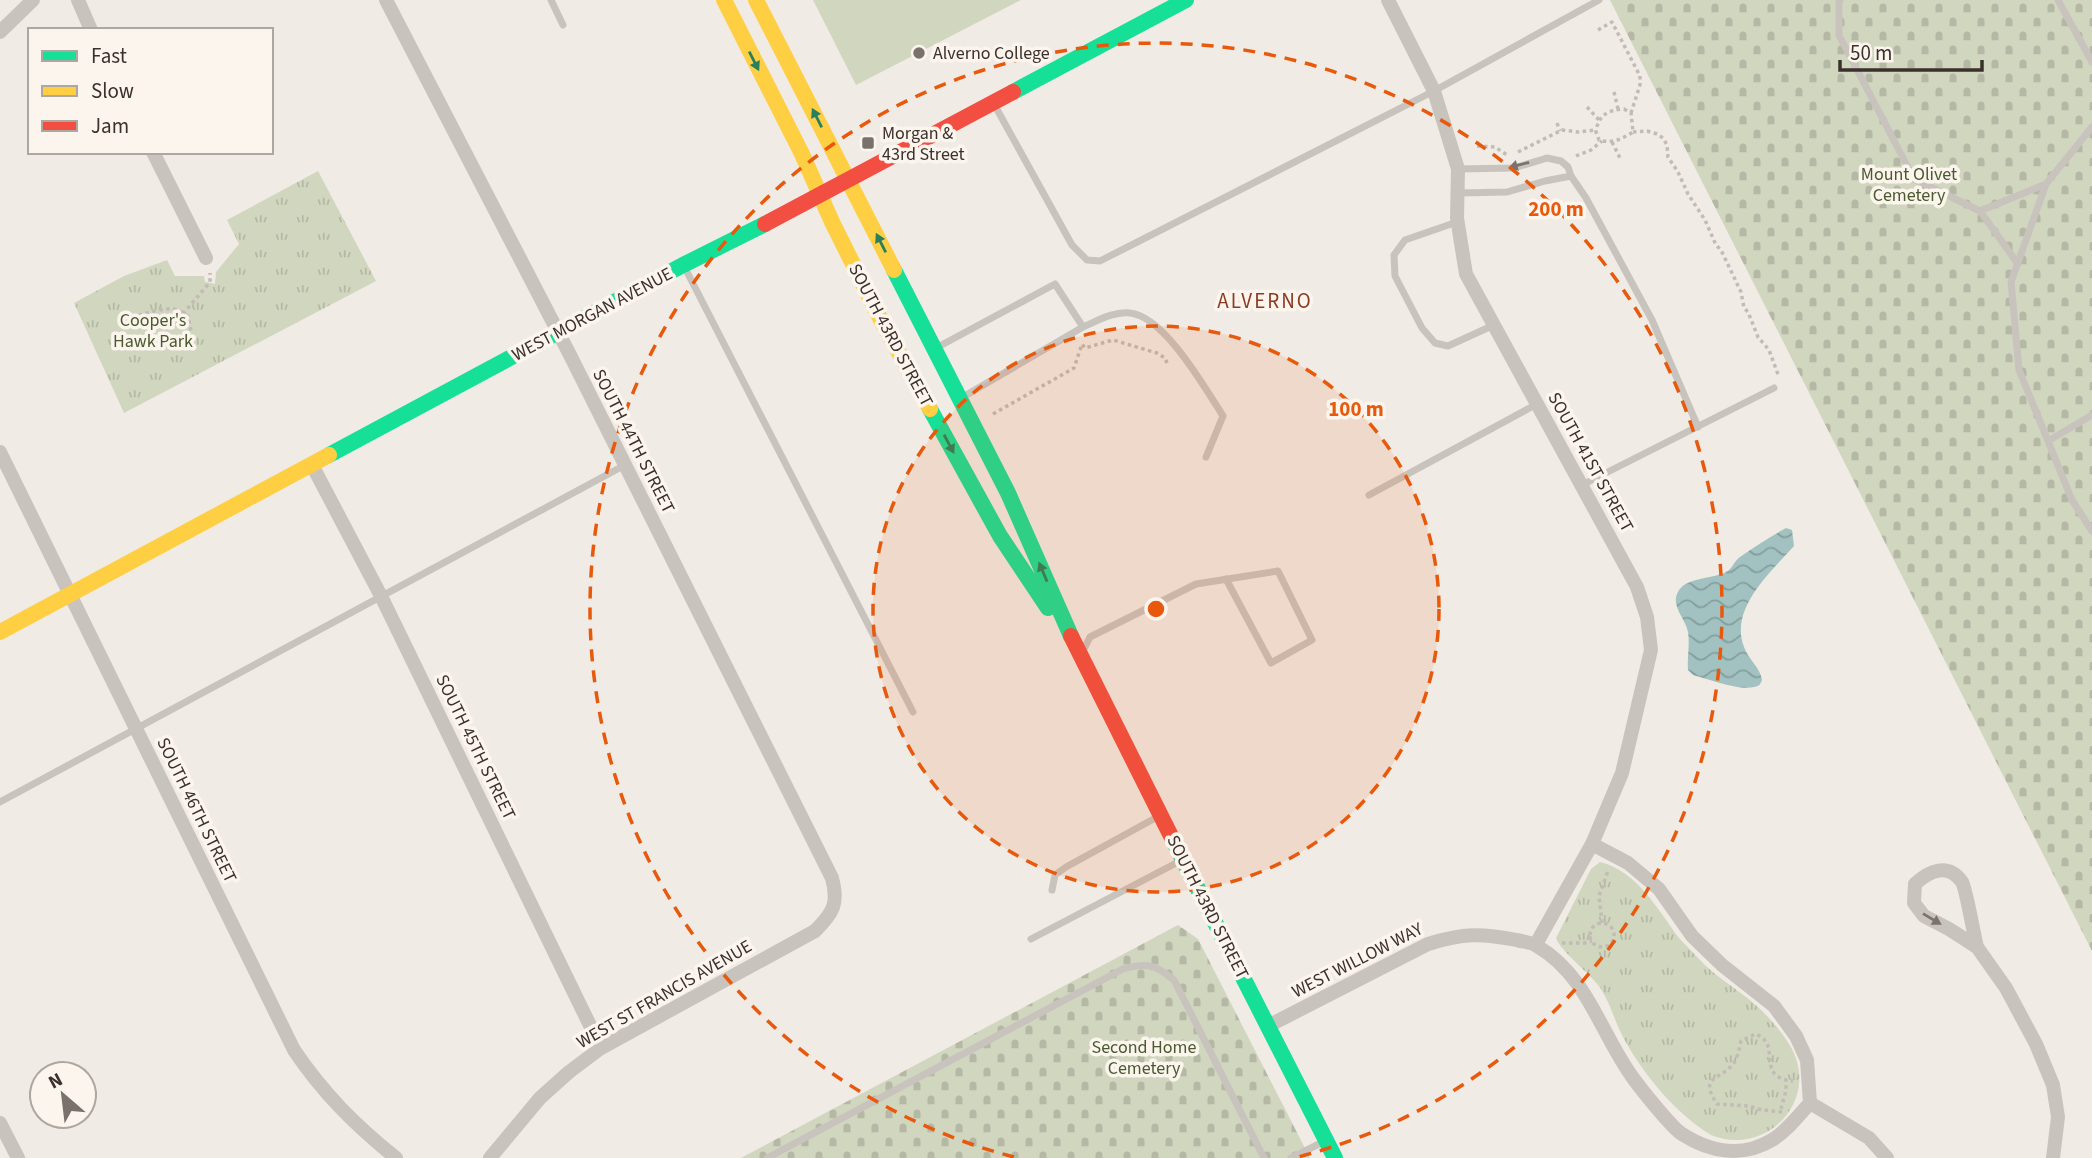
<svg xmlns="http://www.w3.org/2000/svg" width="2092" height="1158" font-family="'Source Sans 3',sans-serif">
<defs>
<pattern id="grass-tufts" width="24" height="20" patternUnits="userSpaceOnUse" patternTransform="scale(1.75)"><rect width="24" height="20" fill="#d1d6bf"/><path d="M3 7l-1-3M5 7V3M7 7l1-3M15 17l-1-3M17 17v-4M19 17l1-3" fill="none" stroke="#b4b8a4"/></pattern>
<pattern id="cemetery-stones" width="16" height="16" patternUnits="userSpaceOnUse" patternTransform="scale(1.75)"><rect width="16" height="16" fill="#d1d6bf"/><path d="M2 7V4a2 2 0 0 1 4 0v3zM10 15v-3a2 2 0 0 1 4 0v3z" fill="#b4b8a4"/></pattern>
<pattern id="water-waves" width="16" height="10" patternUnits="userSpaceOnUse" patternTransform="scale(1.75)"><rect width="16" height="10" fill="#a1c2c1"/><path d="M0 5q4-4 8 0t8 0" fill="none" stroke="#849e9d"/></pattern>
</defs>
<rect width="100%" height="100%" fill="#f0ebe5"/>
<path fill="url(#grass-tufts)" d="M318 171 376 281 124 413 74 303 124 276 167 260 175 276H204L205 282 215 284 216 272 239 244 227 220Z
M1600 862C1637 871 1658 910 1679 938 1686 946 1694 953 1701 961 1713 974 1728 983 1742 994 1761 1008 1777 1025 1789 1044 1823 1098 1767 1158 1711 1135 1675 1113 1643 1074 1623 1037 1615 1022 1610 1003 1601 989 1591 974 1560 951 1556 938L1591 869Z"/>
<path fill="url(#cemetery-stones)" d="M1610 0H2092V951Z
M1178 925 1198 939 1310 1158H741Z"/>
<path fill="#d1d6bf" d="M813 0H1021L856 85Z"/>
<path fill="url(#water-waves)" d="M1786 528 1792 530 1794 546C1771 572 1729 608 1744 647 1748 659 1760 667 1762 680 1760 684 1760 686 1754 687 1740 691 1708 679 1693 675L1688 670C1687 658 1690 644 1688 632 1686 619 1670 606 1678 592 1685 578 1708 579 1721 574 1733 571 1732 563 1740 557 1755 546 1770 537 1786 528Z"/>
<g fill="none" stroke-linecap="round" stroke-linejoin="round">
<path stroke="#c2bbb6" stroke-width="3.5" stroke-dasharray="3.5 3.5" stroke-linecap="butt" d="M1598 30 1612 22 1640 76V85L1631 113
M1614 92 1618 109
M1587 107 1599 120
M1624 109 1631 113 1633 132C1622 139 1612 144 1599 140L1596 132C1598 115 1608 110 1624 109Z
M1557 123 1560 131
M1633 132 1647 131 1657 134 1663 138 1667 145 1668 157 1678 172 1688 194 1705 220 1716 245 1721 250 1741 292 1744 308 1748 312 1758 337 1769 350 1779 377
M1612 142 1621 160
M1477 146 1495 147 1507 155
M1518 152 1562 130 1578 132 1596 130
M1576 156 1591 150 1602 141
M183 314 210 282V273
M130 323 129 320C139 314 167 306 177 310 181 311 184 314 188 316L191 331
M993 414 1074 368 1082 344 1085 348 1113 340 1157 353 1165 358 1167 363
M1602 923 1599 896 1608 871
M1590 935a12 12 0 1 1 24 0a12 12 0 1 1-24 0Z
M1562 943H1585L1592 941
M1781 1109 1786 1090V1080
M1782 1112 1762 1110 1749 1106 1717 1104C1698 1075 1720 1081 1733 1064 1738 1058 1739 1049 1741 1041L1755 1034C1784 1044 1753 1077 1793 1081"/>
<path stroke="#c9c3be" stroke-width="7" d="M551 0 563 25
M1840 0 1839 2V35L1914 179 1980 211
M2058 0 2092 62
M994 104 1072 245 1087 260 1100 261 1434 91 1599 0
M2092 127 2046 184 2011 282 2019 370 2072 500 2092 531
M1458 169 1514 168 1547 158 1561 161 1568 167 1571 176 1586 198 1652 320 1698 427
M1458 193 1507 192 1545 181 1571 176
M1457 222 1405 240 1394 255 1395 276 1422 328 1435 343 1448 346 1494 325
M2018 264 1980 211 2046 184
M685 268 913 712
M1083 327C1097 321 1114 311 1130 313 1164 316 1205 388 1223 416L1206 457
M936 348 1055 284 1083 327 961 398
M2048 441 2092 415
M1582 485 1774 388
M1369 495 1537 404
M1082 653 1090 637 1196 584 1278 571 1312 640 1271 663 1226 579
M0 802 625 465
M1052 890 1055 875 1066 867 1159 816
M1031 939 1182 860
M767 1158 1123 969C1147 962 1156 965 1174 980L1264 1158
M1291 1158 1323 1142"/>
<path stroke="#c9c3be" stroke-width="14" d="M78 0 91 30
M386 0 570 355 832 878C839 904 833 913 815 931L601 1048 569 1072 540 1098 490 1158
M1388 0 1434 91 1458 169 1457 218 1466 274 1637 587 1647 617 1651 650 1622 773 1592 844 1536 944
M0 32 33 0
M153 152 206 258
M0 452 294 1050C323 1093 355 1125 396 1158
M312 465 381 596 601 1048
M1592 844 1628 863 1659 889 1692 936 1722 965 1774 1006 1796 1036 1807 1060 1810 1103
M1977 947C1974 936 1966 888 1962 882 1948 862 1929 871 1915 884L1914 903 1924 916 1949 929 1977 947 2006 988 2036 1044 2053 1085 2058 1117 2053 1158
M1268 1026 1428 944C1463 933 1481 933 1517 940 1523 942 1532 942 1537 946 1588 976 1600 1033 1633 1078 1641 1089 1672 1128 1682 1134 1710 1152 1742 1158 1772 1140 1787 1131 1798 1116 1810 1103
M1810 1103 1869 1138 1887 1158
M0 1123 18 1158"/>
<path stroke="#16e098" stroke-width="16" d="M1013 92 1186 0
M894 270 1008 493 1071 636
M930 409 1000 536 1048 608
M329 455 683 265 765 224
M1173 840 1335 1158"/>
<path stroke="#ffcf43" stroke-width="16" d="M724 0 802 154 832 222 881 320 930 409
M756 0 894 270
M0 632 329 455"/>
<path stroke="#f24e42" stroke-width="16" d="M765 224 1013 92
M1071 636 1173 840"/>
</g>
<defs><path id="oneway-solid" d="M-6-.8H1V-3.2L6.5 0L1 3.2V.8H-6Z" transform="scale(1.75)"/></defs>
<g fill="#2a7f5c">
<use href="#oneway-solid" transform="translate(754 61) rotate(63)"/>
<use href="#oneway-solid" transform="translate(817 118) rotate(-117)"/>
<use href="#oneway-solid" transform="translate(881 243) rotate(-117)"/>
<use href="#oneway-solid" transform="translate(949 444) rotate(62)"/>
<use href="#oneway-solid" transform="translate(1043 572) rotate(-113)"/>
</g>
<g fill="#7b726d">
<use href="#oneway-solid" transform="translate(1519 165) rotate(165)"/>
<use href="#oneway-solid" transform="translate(1932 919) rotate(31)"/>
</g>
<circle cx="1156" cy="609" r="283" fill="#e8590c" fill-opacity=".12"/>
<g fill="none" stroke="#e8590c" stroke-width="3.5" stroke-dasharray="12 9">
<circle cx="1156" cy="609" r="283"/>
<path d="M1014 1157A566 566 0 1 1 1298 1157"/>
</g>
<g fill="#7a716c" stroke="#fbf5ee" stroke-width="2.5">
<circle cx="919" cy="53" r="7"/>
<rect x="861" y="136" width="14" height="14" rx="3.5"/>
</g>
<g text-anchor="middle" stroke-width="7" stroke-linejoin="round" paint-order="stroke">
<g font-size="18" fill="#3b302b" stroke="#fbf5ee" text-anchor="start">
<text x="933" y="59">Alverno College</text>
<text x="882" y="139">Morgan &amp;<tspan x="882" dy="21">43rd Street</tspan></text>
</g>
<g font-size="18" fill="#4a5a2e" stroke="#fbf5ee">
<text x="1909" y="180">Mount Olivet<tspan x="1909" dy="21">Cemetery</tspan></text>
<text x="153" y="326">Cooper's<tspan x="153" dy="21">Hawk Park</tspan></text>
<text x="1144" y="1053">Second Home<tspan x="1144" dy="21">Cemetery</tspan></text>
</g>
<g font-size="18" fill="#3b302b" stroke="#fbf5ee">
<text transform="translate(592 314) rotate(-28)" y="6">WEST MORGAN AVENUE</text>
<text transform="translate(891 335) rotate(62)" y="6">SOUTH 43RD STREET</text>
<text transform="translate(634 441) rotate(63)" y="6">SOUTH 44TH STREET</text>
<text transform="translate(1591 462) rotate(61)" y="6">SOUTH 41ST STREET</text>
<text transform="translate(476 747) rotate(64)" y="6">SOUTH 45TH STREET</text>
<text transform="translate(197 810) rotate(64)" y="6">SOUTH 46TH STREET</text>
<text transform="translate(1208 907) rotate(63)" y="6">SOUTH 43RD STREET</text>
<text transform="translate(1357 960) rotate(-27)" y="6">WEST WILLOW WAY</text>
<text transform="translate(664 994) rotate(-30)" y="6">WEST ST FRANCIS AVENUE</text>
</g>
<g font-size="21" letter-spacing="2" fill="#8c3b22" stroke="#fbf5ee">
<text x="1265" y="308">ALVERNO</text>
</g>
</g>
<circle cx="1156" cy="609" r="10" fill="#e8590c" stroke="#fbf5ee" stroke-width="3.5"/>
<g font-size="21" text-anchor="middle" font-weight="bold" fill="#e8590c" stroke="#fbf5ee" stroke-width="7" stroke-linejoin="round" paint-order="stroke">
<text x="1556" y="216">200 m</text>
<text x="1356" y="416">100 m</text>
</g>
<rect x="28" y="28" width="245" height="126" fill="#fbf5ee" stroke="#aea6a0" stroke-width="2"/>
<rect x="42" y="51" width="35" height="10" fill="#16e098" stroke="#aea6a0" stroke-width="2"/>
<text x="91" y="63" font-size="21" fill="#3b302b">Fast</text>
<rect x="42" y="86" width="35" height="10" fill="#ffcf43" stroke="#aea6a0" stroke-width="2"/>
<text x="91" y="98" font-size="21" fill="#3b302b">Slow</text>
<rect x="42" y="121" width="35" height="10" fill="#f24e42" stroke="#aea6a0" stroke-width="2"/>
<text x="91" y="133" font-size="21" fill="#3b302b">Jam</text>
<g transform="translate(63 1095) rotate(332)"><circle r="33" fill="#fbf5ee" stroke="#aea6a0" stroke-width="2"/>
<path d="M0-5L12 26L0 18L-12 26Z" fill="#7a716c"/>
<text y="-10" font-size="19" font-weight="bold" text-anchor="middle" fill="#3b302b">N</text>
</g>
<path d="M1840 60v10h142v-10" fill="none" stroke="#3b302b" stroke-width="3.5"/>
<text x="1850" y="60" font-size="21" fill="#3b302b" stroke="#fbf5ee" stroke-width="5" paint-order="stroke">50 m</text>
</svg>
